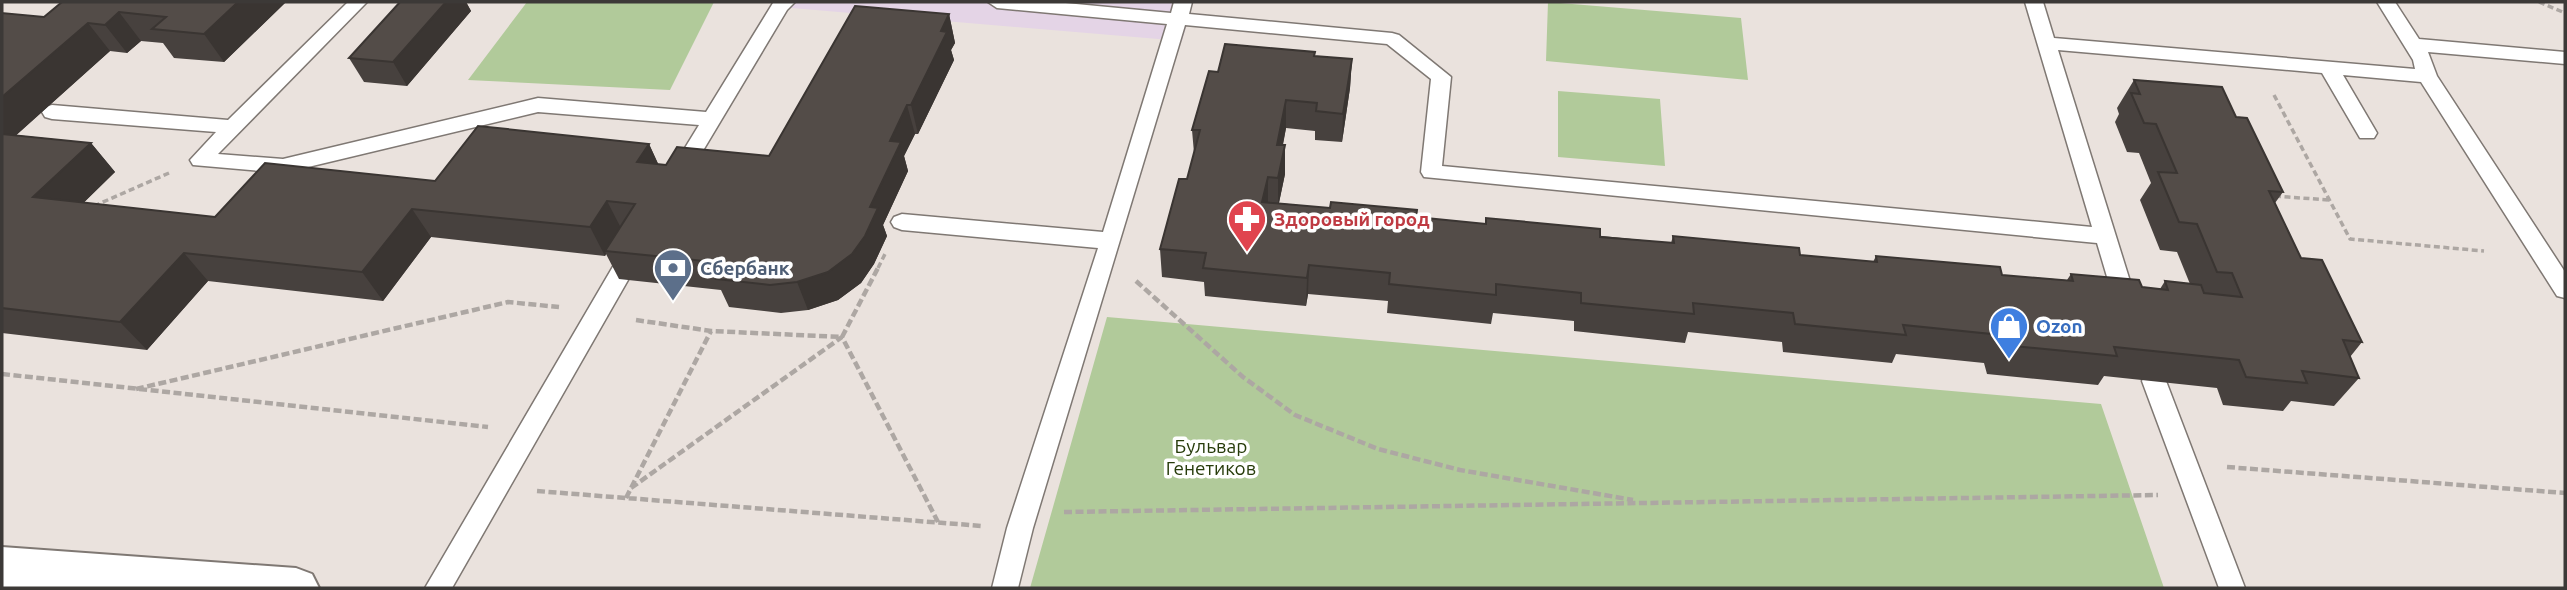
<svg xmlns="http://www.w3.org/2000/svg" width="2567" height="590" viewBox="0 0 2567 590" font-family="Ubuntu,sans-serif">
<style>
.commercial{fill:#e4d4e6}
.green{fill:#b1ca9a}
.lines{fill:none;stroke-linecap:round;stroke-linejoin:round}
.lane-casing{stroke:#7f7873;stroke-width:3}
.secondary-casing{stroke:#7f7873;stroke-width:4}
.path-far1{stroke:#ada7a3;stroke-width:3.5;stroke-dasharray:6 3.5;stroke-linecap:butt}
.path{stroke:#ada7a3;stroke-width:4.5;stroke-dasharray:8 3.5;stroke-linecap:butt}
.lane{fill:#fff;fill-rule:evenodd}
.secondary{fill:#fff;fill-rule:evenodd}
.wall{fill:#47413e}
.shaded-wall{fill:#3a3532}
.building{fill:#534c48;stroke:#3a3532;stroke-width:2}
.labels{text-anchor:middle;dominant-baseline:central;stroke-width:7;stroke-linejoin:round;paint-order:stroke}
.health-label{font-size:19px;font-weight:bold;fill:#be3a42;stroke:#fff;text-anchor:start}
.service-label{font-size:19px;font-weight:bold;fill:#4e5e75;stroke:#fff;text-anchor:start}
.shop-label{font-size:19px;font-weight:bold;fill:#366cbe;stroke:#fff;text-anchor:start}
.park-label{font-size:19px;fill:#273c0b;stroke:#fff}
</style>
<rect width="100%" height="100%" fill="#eae2dd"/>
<path class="commercial" d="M777,2h416l-11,39 -402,-34z"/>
<path class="green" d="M527,2h187l-44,88 -202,-10z
M1548,2l193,16 7,62 -202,-19z
M1558,91l102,8 5,67 -107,-9z
M1107,317l994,87 63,184h-1134z"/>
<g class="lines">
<g class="lane-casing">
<path id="lane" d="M348,2h19l-149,152 65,5 255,-61 168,14 67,-109 22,-1 -8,8 -101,169 -7,2 -7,-2 -3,-5 30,-49 -161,-13 -255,61 -90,-8 -3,-5 26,-28 -164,-13 -7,-2 -3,-5 3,-5 7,-2 176,15z
M988,2h67l116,11 3,-11h18l-3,12 203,19 7,2 52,42 -9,89 650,61 -67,-225h18l11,36 361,31 -2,-9 -36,-58h18l24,37 146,13v12l-137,-12 9,24 128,196v26l-8,-2 -136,-214 -78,-7 34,58 -3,5h-14l-38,-65 -264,-23 80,257 -3,6 -8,3 -8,-3 -3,-6 -19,-64 -673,-66 -3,-5 10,-93 -44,-35 -202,-19 -152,503 -15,60h-26l15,-60 91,-280 -196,-18 -8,-3 -3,-5 3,-5 8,-3 201,18 64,-208 -170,-16z
M633,244l8,2 3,6 -192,336h-27l200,-342z
M2154,372l8,2 4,7 79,207h-26l-77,-207 4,-7z"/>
</g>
<g class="secondary-casing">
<path id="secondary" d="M2,547l294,21 16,6 7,14 -317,-1z"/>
</g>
<path class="path-far1" d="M2539,2l26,11
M2274,95l76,144 134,12
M2275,196l53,4
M94,206l75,-33
M878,268l8,-16"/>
<path class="path" d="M1136,281l107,96 52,38 83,34 82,21 173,30
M636,320l75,11 131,6 37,-71
M2,374l486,53
M136,389l372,-87 51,5
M2227,467l338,26
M631,488l211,-151 96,185
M537,491l445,35
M626,498l85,-167
M1064,512l1094,-17"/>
<use href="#lane" class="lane"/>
<use href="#secondary" class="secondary"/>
</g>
<path class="wall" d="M62,2h224l-62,60 -50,-4 -11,-15 -22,-2 -14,12 -17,-2 -94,84 75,8 24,29 -32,31 132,14 220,-36 214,-37 9,20 8,1 103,-9 180,-142 6,29 -4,7 3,10 -36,74h-3l-11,22 4,15 -25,54 4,11 -13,28 -13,19 -23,17 -30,10 -27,3 -52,-6 -8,-17 -102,-11 -13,-25 -1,2 -174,-19 -48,64 -175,-20 -61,69 -145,-17v-320l42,4z
M400,2h66l5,9 -64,75 -43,-4 -15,-24z
M1315,52v4l37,3 -2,29 -8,54 -27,-2v-9l-29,-3 -3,17h2v29l-6,29 392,40 2,-7 127,19 73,7 3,-6 126,19 65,5 4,-6 71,13 18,2 5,-8 25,3 -13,-32 -17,-2 -20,-50 11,-17 -12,-30 -12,-1 -12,-30 4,-8 -2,-6 17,-28 102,37 47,75 -8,11 26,55 61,84 -12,15 9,21 -25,28 -43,-5 -8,10 -60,-6 -6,-17 -113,-12 -6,9 -111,-11 -3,-11 -88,-9 -4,9 -109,-11 -1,-10 -94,-10 -3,11 -111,-12v-10l-81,-8 -2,11 -104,-11 1,-12 -80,-7 -2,12 -101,-10 -1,-14 -42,-5 -2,-28 27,-70 7,-26 -2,-23 26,-58z"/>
<path class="shaded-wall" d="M238,2h48l-62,60 -20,-28z
M446,2h20l5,9 -64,75 -14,-24z
M119,12l22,29 -14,12 -22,-28z
M949,14l6,29 -4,7 3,10 -36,74 -7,-29 30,-74z
M88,23l22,28 -108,97v-51z
M1352,59l-2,29 -8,54 1,-28z
M1286,100v28l-9,45v-28z
M907,105l8,29 -11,22 4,15 -25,54 4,11 -13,28 -13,19 -23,17 -30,10 -11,-28 73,-75 20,-66z
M91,143l24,29 -55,54 -27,-29z
M649,144l13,28 -25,-10z
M1285,145v29l-7,33v-29z
M1268,177v29l-6,-4z
M607,201l15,29 -17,21 1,3 -1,2 -15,-29z
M412,209l19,28 -48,64 -21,-29z
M184,253l24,28 -61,69 -27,-28z
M1309,265l-1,29 -2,12 1,-28z"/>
<path class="building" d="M62,2h176l-34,32 -52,-5 14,-12 -47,-5 -14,13 -17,-2 -86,74v-84l42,4z
M400,2h46l-53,60 -44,-4z
M855,6l94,8 -8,17 6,1 -36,73h-4l-17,36 11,1 -31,65 8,1 -13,28 -13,18 -24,18 -31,10 -27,3 -54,-6 9,-16 -120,-12 30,-47 -28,-3 -17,26 -178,-18 -50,63 -178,-19 -64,69 -118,-14v-174l89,9 -58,54 182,20 50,-54 170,18 43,-55 171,18 -12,18 29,3 11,-18 92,9z
M1225,44l90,8 -1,4 38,3 -9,55 -27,-3 1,-8 -31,-3 -9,45h8l-7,33 -10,-1 -6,25 68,6 1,-6 86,8 -1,7 70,7v-6l114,11v8l74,6 -1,-7 126,12 1,7 77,7 -1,-6 124,11 2,8 71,6 -2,-7 68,6 3,7 26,3 -3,-9 36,4 3,8 38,4 -10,-24 -15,-1 -20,-48 -18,-2 -21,-50 19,1 -21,-49 -12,-1 -13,-30 9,1 -6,-14 88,7 14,30 11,1 36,74 -14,-1 32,67 21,2 40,82 -19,-2 16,38 -57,-7 5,12 -61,-6 -7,-17 -125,-13 3,9 -114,-11 -2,-10 -98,-10 3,10 -111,-11 -2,-11 -100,-10 1,11 -113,-11v-10l-85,-9v11l-107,-11 1,-11 -81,-8 -2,13 -104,-10 3,-15 -46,-4 19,-70h8l13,-49h-8l17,-59 9,1z"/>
<defs>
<g id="pharmacy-pin" transform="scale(2.0125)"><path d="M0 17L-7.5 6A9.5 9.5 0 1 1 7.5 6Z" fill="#e0444e" stroke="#fff"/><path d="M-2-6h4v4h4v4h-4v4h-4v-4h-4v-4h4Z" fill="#fff"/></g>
<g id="bank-pin" transform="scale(2.0125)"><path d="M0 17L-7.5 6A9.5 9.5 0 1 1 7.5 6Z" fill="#5c6f8a" stroke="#fff"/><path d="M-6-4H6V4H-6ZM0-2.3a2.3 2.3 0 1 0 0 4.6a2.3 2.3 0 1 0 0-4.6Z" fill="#fff"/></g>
<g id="shop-pin" transform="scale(2.0125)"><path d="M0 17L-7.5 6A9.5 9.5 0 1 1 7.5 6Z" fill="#3f7fe0" stroke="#fff"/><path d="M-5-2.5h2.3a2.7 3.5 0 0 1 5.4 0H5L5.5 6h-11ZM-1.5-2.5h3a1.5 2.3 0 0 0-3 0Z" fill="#fff"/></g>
</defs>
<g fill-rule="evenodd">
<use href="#pharmacy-pin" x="1247" y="219"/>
<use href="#bank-pin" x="673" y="268"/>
<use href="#shop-pin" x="2009" y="326"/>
</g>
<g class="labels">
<g class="health-label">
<text x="1274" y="219">Здоровый город</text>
</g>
<g class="service-label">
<text x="700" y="268">Сбербанк</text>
</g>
<g class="shop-label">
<text x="2036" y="326">Ozon</text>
</g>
<g class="park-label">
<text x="1211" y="446">Бульвар<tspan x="1211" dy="22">Генетиков</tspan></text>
</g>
</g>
<rect width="2567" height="590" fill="none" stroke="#3c3937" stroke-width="7"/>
</svg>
